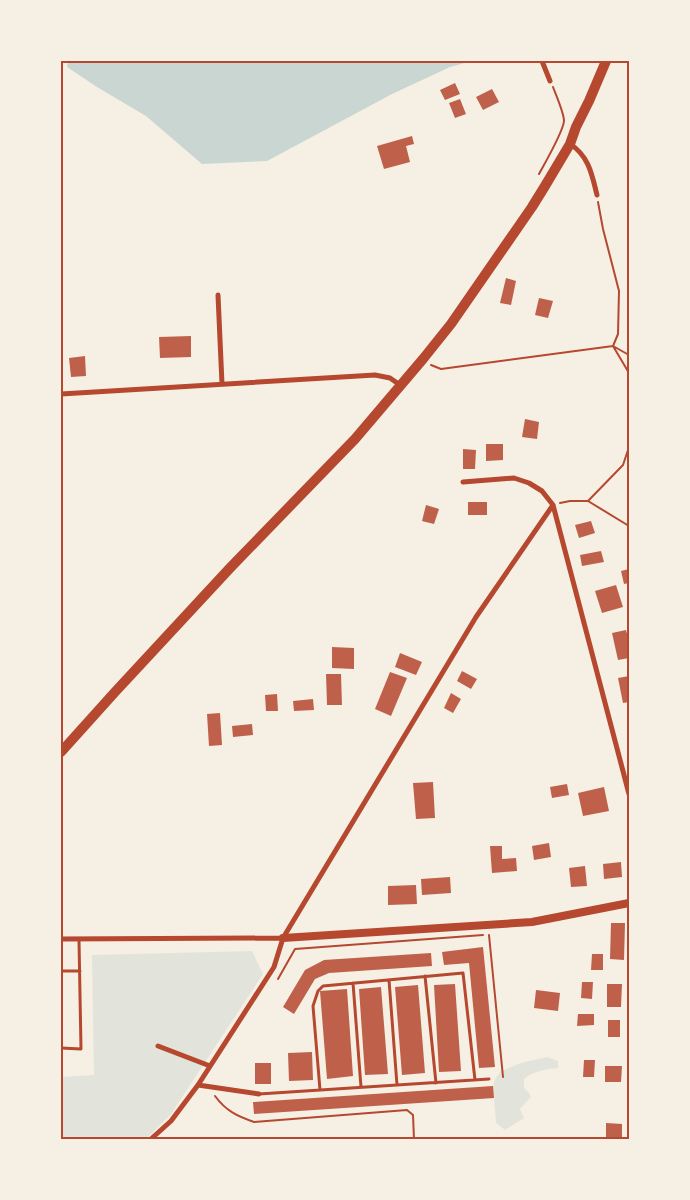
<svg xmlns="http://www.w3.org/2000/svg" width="690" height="1200" viewBox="0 0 690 1200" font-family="'Source Sans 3',sans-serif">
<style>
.green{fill:#e2e4dc}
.water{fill:#c9d6d2}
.building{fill:#bf614a}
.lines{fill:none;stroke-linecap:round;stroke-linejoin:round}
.path{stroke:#b5482f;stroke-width:2}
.service{stroke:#b5482f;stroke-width:3}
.minor{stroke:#b5482f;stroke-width:5}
.tertiary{stroke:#b5482f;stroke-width:8}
.trunk{stroke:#b5482f;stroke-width:10}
.neatline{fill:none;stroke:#b5482f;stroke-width:2}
</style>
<rect width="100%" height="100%" fill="#f6efe4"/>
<path class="green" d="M252,951l11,23 -92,140 -25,25h-85v-62l33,-2 -2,-120z
M547,1057l11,4v7c-12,1 -24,3 -34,11v9l5,5 2,4 -11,12 4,9 -19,12 -9,-7 -3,-37 2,-7 6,-8 20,-8z"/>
<path class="water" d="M68,61h404l-22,6 -58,27 -125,67 -65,3 -56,-48 -49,-29 -30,-20z"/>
<path class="building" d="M455,83l5,11 -15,6 -5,-10z
M492,89l7,13 -16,8 -7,-13z
M460,99l6,15 -11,4 -6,-15z
M412,136l2,8 -8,2 4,16 -26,7 -7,-23z
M506,278l10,3 -5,24 -11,-2z
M539,298l14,3 -5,17 -13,-3z
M191,336v21l-31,1 -1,-21z
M85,356l1,20 -15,1 -2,-19z
M525,419l14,3 -2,17 -15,-2z
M486,444h17v16l-17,1z
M463,449l13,1 -1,19h-12z
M468,502h19v13h-19z
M426,505l13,4 -5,15 -12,-3z
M591,521l4,12 -16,5 -4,-13z
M601,551l3,11 -22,4 -2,-11z
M629,569v14l-5,1 -3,-13z
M616,585l7,22 -21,6 -7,-22z
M626,630l3,11v17l-11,2 -6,-27z
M332,647l22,1v21l-22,-1z
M400,653l22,9 -6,13 -21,-8z
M462,671l15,8 -6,10 -14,-8z
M390,672l17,6 -16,38 -16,-7z
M326,674h15l1,31h-15z
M629,676v26l-6,1 -5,-25z
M451,693l10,6 -8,14 -9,-5z
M277,694l1,17h-12l-1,-16z
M313,699l1,11 -20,1 -1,-10z
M220,713l2,32 -13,1 -2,-32z
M252,724l1,11 -20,2 -1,-11z
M433,782l2,36 -19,1 -3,-36z
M567,784l2,11 -17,3 -2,-11z
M604,787l5,24 -26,5 -5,-23z
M549,843l2,14 -17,3 -2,-14z
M490,846h12v13l14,-1 1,13 -25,2z
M621,862l1,15 -18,2 -1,-15z
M585,866l2,20 -16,1 -2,-19z
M450,877l1,16 -29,2 -1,-16z
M416,885l1,19 -29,1v-19z
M611,923h14l-1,37 -14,-1z
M483,947l12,120 -16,1 -10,-105 -25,2 -2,-13z
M431,953l1,13 -103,7 -14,6 -21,35 -11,-7 22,-37 19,-10z
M592,954h11v16h-12z
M582,982h11l-1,17 -11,-1z
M455,984l6,87 -22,1 -5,-87z
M607,984h15l-1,23h-14z
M418,985l7,88 -23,2 -7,-88z
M381,987l7,87 -23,1 -6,-86z
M347,989l6,87 -26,3 -7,-88z
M536,990l24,3 -2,18 -24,-3z
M578,1014h16v11l-17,1z
M608,1020h12v17h-12z
M312,1052l1,28 -24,1 -1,-28z
M584,1060h11l-1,17h-11z
M255,1063h16v21h-16z
M605,1066h17l-1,16h-16z
M493,1086l1,12 -240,16 -1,-12z
M606,1123l16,1v15h-16z"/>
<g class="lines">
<path class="path" d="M539,174c6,-11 24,-42 25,-53 0,-8 -8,-26 -11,-34
M598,202l5,27 16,62 -1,43 -5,12 16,27
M431,365l10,4 172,-23 16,9
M588,501l41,25
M560,503l10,-2h18l35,-36 6,-18
M489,935l14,142
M278,979l17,-30 188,-14
M215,1096c11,15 22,20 39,26l153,-12 6,5 1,24"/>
<path class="service" d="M61,971h19
M425,976l11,107
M389,980l8,105
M353,983l8,104
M61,1048l20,1 -2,-109
M320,1090l-7,-84 5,-15 5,-5 140,-13 12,107
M259,1094l230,-15"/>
<path class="minor" d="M542,61l8,20
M570,144c19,12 22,31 27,51
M218,295l4,89
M61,394l314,-19 15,3 10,7
M463,482l51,-4 15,5 13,8 11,14 76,289
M61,939l222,-1
M158,1046l52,20
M198,1085l61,9
M151,1139l20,-18 27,-36 76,-118 9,-29 193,-321 77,-112"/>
<path class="tertiary" d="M283,938l249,-16 97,-19"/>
<path class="trunk" d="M61,752l54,-60 115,-124 125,-129 68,-80 28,-35 81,-117 13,-21 25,-42 6,-17 13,-26 17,-40"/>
</g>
<rect width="690" height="1200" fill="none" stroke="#f6efe4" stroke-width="125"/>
<rect x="62" y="62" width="566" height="1076" class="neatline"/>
</svg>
